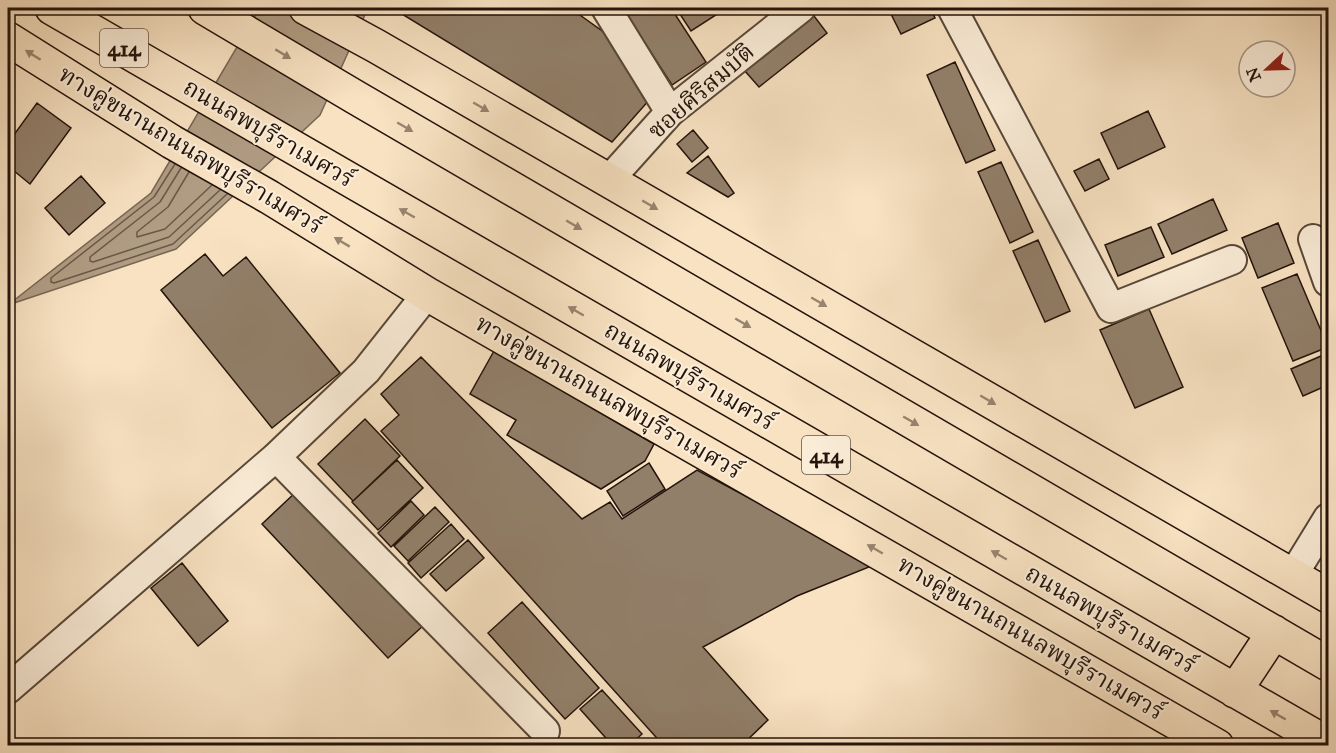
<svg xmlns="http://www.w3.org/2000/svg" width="1336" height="753" viewBox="0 0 1336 753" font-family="'IM FELL Great Primer','Noto Serif Thai',serif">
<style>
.water{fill:#b09c83;stroke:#786553;stroke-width:1.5}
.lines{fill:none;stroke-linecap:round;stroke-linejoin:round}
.shore{stroke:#6a5846;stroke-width:1.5}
.building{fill:#927f6a;stroke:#23130a;stroke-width:1.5}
.minor-casing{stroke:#584738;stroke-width:32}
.major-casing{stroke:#23130a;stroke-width:36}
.minor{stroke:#faecd7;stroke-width:28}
.major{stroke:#f8e2c2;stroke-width:33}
.oneway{fill:#98856f}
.labels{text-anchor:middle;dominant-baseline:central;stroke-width:4.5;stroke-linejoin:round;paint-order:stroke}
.shield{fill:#faecd7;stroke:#645448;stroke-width:1.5}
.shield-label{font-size:22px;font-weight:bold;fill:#23130a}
.street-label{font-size:24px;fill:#23130a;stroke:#faecd7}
</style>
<rect width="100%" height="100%" fill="#f8e2c2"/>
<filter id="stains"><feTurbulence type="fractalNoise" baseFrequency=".00333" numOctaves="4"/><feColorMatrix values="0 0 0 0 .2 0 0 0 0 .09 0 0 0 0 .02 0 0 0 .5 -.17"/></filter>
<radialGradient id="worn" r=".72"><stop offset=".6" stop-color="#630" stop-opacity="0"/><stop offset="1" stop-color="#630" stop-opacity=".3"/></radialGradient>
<path class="water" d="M260,8h108l-48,107 -144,134 -168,56 143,-112z"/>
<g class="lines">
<path class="shore" d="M175,164l-21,33 -103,81v4l3,1 119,-39 54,-50
M181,168l-21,34 -70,55v4l3,1 76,-25 51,-47
M189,172l-21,35 -31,25v5l28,-8 47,-44"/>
</g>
<path class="building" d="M392,8h178l42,30 39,60 -39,44z
M622,8h49l35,54 -34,23z
M676,8h40l3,5 -28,18z
M888,8h42l5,10 -34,16z
M814,16l13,17 -68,54 -14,-16z
M955,62l40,88 -29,13 -39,-88z
M37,103l34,25 -41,56 -22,-18v-23z
M1148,111l17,36 -47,22 -17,-36z
M693,130l15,18 -16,14 -15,-18z
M708,156l26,37 -6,4 -41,-24z
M1099,159l10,20 -24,12 -11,-20z
M1001,162l32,70 -23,11 -32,-71z
M81,176l24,27 -36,32 -24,-27z
M1213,199l14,31 -55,24 -14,-30z
M1278,223l16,40 -36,15 -16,-40z
M1151,227l13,30 -46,19 -13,-31z
M1038,240l32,71 -25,11 -32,-71z
M205,254l18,22 23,-19 94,116 -68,55 -111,-138z
M1297,274l31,73 -35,14 -31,-73z
M1149,309l34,78 -48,21 -35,-78z
M494,351l160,93 -9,17 -44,28 -94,-54 9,-15 -46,-26z
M1328,353v32l-25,11 -12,-27z
M421,357l161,162 28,-17 12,17 75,-49 177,95 -77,31 -94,51 65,73 -27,26h-77l-283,-315 18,-16 -18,-21z
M365,419l35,37 -47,45 -35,-37z
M397,460l26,28 -45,42 -26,-28z
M649,463l16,26 -42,27 -16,-25z
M298,490l127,134 -37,34 -126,-134z
M411,501l13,14 -33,32 -13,-14z
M435,507l14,15 -41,39 -14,-15z
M451,524l13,15 -43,39 -13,-15z
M468,540l16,18 -38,33 -16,-17z
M182,563l46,58 -30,25 -47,-58z
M522,602l77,86 -34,31 -77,-86z
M602,690l40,44 -13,12h-16l-33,-37z"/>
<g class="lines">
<g class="minor-casing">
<path id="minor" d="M606,8l64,104
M952,8l159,300 121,-48
M608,181l62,-69 131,-104
M1313,239l15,43
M276,457l269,274
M1293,575l35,-57
M8,689l268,-232 90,-86 61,-77"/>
</g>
<g class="major-casing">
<path id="major" d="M52,8l1276,736
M205,8l150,89 973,567
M306,8l70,38 952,550
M8,39l164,103 97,55 158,97 790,452
M1235,691l39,-59"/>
</g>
<use href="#minor" class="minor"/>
<use href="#major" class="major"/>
</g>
<defs><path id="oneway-solid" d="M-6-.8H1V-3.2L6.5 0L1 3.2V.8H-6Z" transform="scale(1.5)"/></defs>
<g class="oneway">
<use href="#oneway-solid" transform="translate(283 54) rotate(31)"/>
<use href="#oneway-solid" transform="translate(33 55) rotate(-148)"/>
<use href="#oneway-solid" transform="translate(481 107) rotate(30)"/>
<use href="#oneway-solid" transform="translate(405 127) rotate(30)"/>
<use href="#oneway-solid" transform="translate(650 205) rotate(30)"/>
<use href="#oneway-solid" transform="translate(407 213) rotate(-150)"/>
<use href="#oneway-solid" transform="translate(574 225) rotate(30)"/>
<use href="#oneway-solid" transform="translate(342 242) rotate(-149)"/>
<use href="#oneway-solid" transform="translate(819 302) rotate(30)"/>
<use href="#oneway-solid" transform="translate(576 311) rotate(-150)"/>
<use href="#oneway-solid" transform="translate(743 323) rotate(30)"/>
<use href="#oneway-solid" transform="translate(988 400) rotate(30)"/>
<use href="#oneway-solid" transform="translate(911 421) rotate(30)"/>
<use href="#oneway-solid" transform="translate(875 549) rotate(-150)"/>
<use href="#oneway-solid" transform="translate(999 555) rotate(-150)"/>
<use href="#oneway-solid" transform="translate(1278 715) rotate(-150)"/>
</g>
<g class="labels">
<g class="shield">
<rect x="100" y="29" width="48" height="38" rx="4.5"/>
<rect x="802" y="436" width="48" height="38" rx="4.5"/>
</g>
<g class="shield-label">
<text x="124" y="48">414</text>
<text x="826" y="455">414</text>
</g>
<g class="street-label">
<text transform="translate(701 91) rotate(-41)">ซอยศิริสมบัติ</text>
<text transform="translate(269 133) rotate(30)">ถนนลพบุรีราเมศวร์</text>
<text transform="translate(191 150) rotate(31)">ทางคู่ขนานถนนลพบุรีราเมศวร์</text>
<text transform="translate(690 376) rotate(30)">ถนนลพบุรีราเมศวร์</text>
<text transform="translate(609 397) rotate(30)">ทางคู่ขนานถนนลพบุรีราเมศวร์</text>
<text transform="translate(1111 619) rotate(30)">ถนนลพบุรีราเมศวร์</text>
<text transform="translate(1031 638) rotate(30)">ทางคู่ขนานถนนลพบุรีราเมศวร์</text>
</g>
</g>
<rect width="1336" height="753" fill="none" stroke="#f8e2c2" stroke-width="30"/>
<rect x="9" y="9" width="1318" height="735" fill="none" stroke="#23130a" stroke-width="3"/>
<rect x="15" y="15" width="1306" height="723" fill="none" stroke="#23130a" stroke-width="1.5"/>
<g transform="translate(1267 69) rotate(248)"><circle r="28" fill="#faecd7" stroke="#a49585" stroke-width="1.5"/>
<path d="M0-4.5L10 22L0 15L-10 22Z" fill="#8f2418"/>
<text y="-9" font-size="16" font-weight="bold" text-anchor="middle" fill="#23130a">N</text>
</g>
<rect width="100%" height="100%" filter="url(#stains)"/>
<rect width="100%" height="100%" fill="url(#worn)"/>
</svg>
